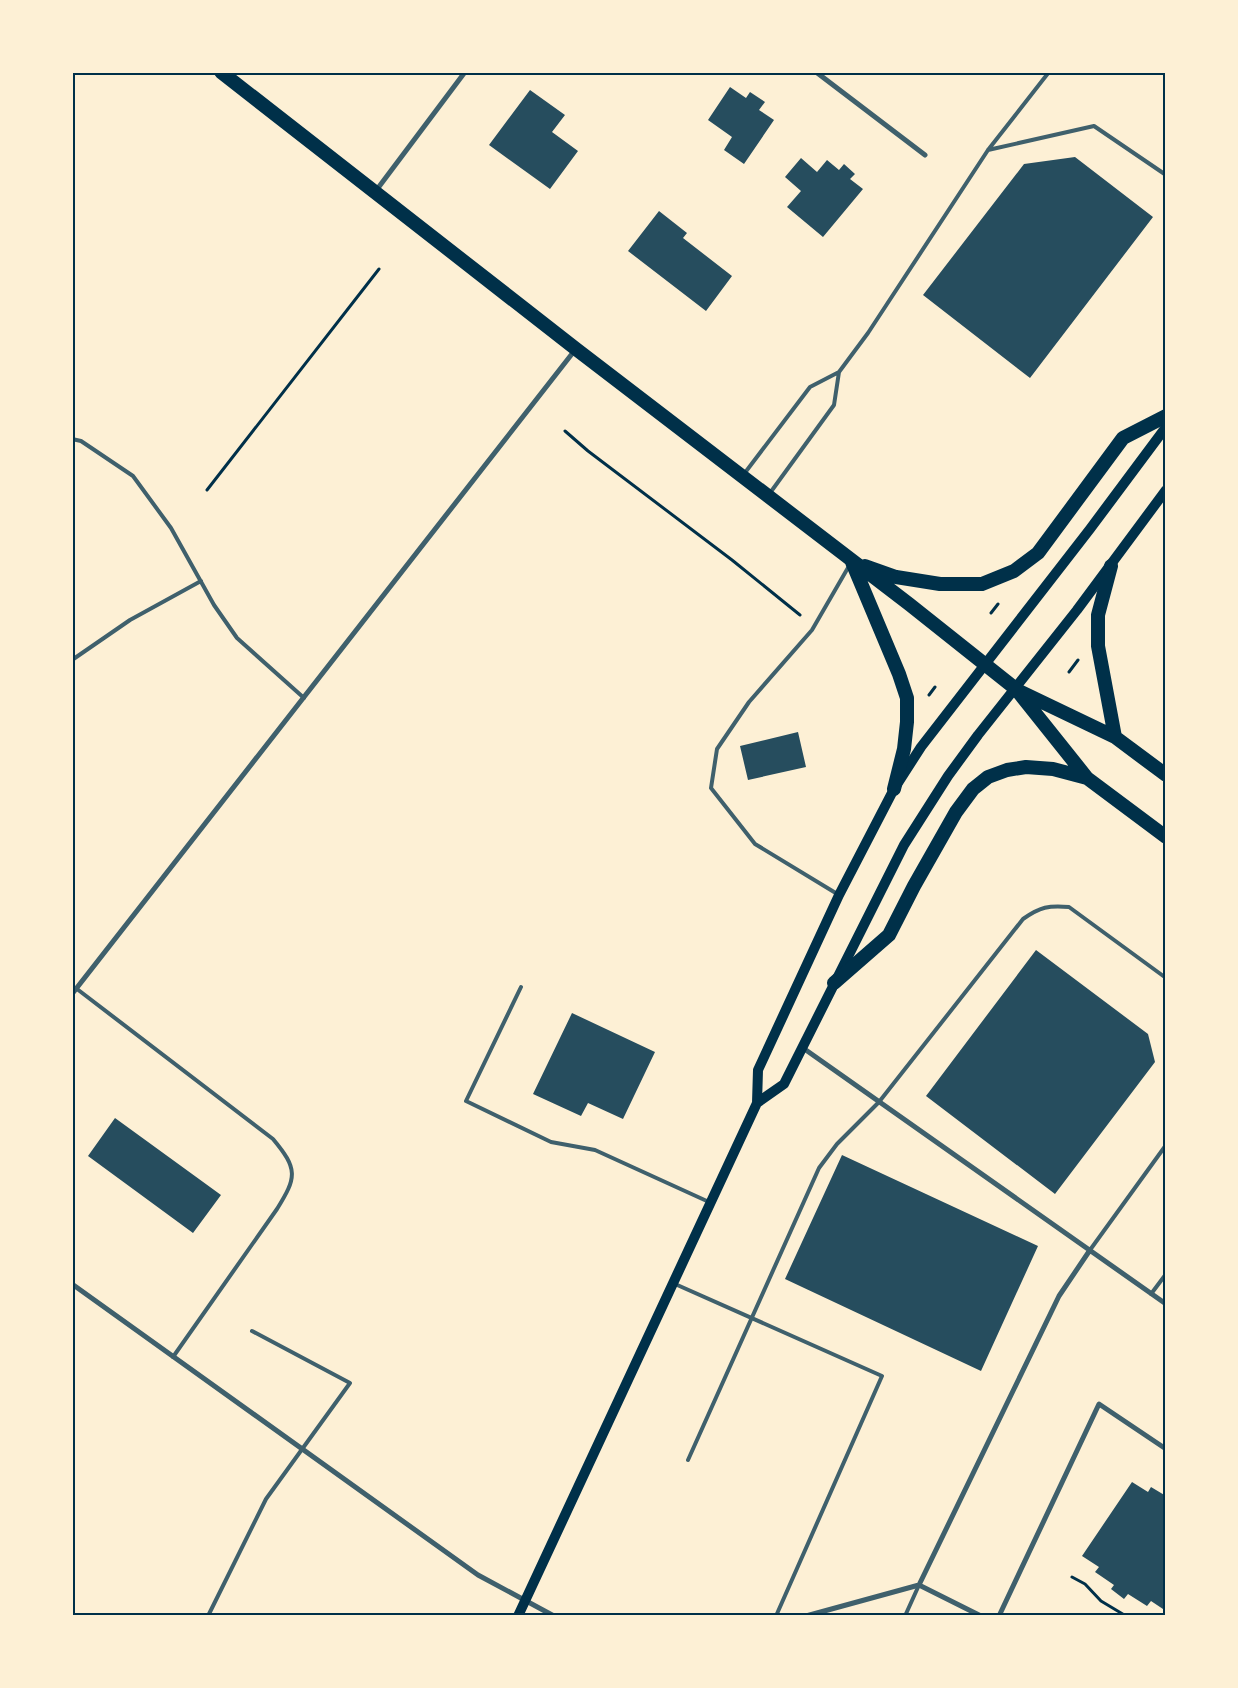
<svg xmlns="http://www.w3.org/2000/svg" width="1238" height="1688" viewBox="0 0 1238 1688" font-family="Karla,sans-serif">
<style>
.building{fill:#264d5e}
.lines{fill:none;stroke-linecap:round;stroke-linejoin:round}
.path{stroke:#003049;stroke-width:3}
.service{stroke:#3f606c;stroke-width:4}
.minor{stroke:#3f606c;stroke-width:5}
.secondary{stroke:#003049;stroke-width:10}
.trunk{stroke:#003049;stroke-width:14}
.neatline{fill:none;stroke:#003049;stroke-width:2}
</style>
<rect width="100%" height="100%" fill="#fdf0d5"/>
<path class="building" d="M730,87l16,11 4,-6 15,10 -6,8 15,10 -30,44 -20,-14 8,-13 -24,-17z
M530,90l35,25 -13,17 26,19 -28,38 -61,-44z
M1075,157l78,60 -123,161 -107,-83 101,-131z
M801,158l16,14 10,-12 12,10 5,-6 11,10 -5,5 13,10 -40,48 -36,-30 14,-16 -16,-14z
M659,211l28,22 -4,5 49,38 -26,35 -78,-60z
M798,732l8,35 -58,13 -8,-34z
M1036,950l112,84 7,28 -100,132 -129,-98z
M572,1013l83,39 -32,67 -35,-16 -7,13 -48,-22z
M115,1118l106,77 -28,38 -105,-77z
M842,1155l196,91 -57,125 -196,-92z
M1132,1482l16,10 3,-5 15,9v115l-15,-10 -4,5 -19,-12 -4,5 -13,-10 3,-4 -19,-13 4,-5 -17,-11z"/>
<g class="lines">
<path class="path" d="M565,431l23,20 144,109 68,55
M207,490l172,-221
M991,613l7,-9
M1069,672l9,-12
M929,695l6,-8
M1072,1577l13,7 16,17 25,15"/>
<path class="service" d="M988,150l106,-24 72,49
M839,372l29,-39 120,-183 61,-78
M72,439l9,2 52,35 38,52 43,77 23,33 67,60
M744,474l66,-87 29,-15 -5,33 -64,88
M72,660l58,-40 71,-39
M839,895l-84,-51 -44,-56 6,-39 32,-47 63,-72 37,-64
M521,987l-55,114 85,41 44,8 114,52
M77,989l196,150c25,30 24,38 4,70l-104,148
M1090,1250l76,-105
M675,1284l207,92 -106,240
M1151,1294l15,-20
M688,1460l131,-292 18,-24 42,-42 144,-183c17,-12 26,-14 46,-12l97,71
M208,1616l58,-117 84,-116 -98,-52
M905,1616l14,-31"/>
<path class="minor" d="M816,72l109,83
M375,192l90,-120
M72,994l503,-644
M803,1048l363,256
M72,1284l406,291 76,41
M919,1585l62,31
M806,1616l113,-31 140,-289 31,-46
M999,1616l100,-212 67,45"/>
<path class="secondary" d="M757,1103l27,-19 120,-239 44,-69 30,-41 99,-125 89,-120
M518,1616l239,-513 1,-33 81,-175 55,-106 27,-42 169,-218 76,-102"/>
<path class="trunk" d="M221,72l355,277 333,255 107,85 71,89 79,59
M852,562l47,112 8,24v24l-3,27 -10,40
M865,566l31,11 44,7h42l32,-13 24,-18 85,-115 43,-22
M1111,566l-13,49v31l17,91
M1019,691l96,46 51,38
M834,983l55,-48 25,-49 42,-74 17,-23 15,-12 19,-7 19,-3 27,2 34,9"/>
</g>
<rect width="1238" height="1688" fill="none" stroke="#fdf0d5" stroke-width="148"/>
<rect x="74" y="74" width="1090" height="1540" class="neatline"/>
</svg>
